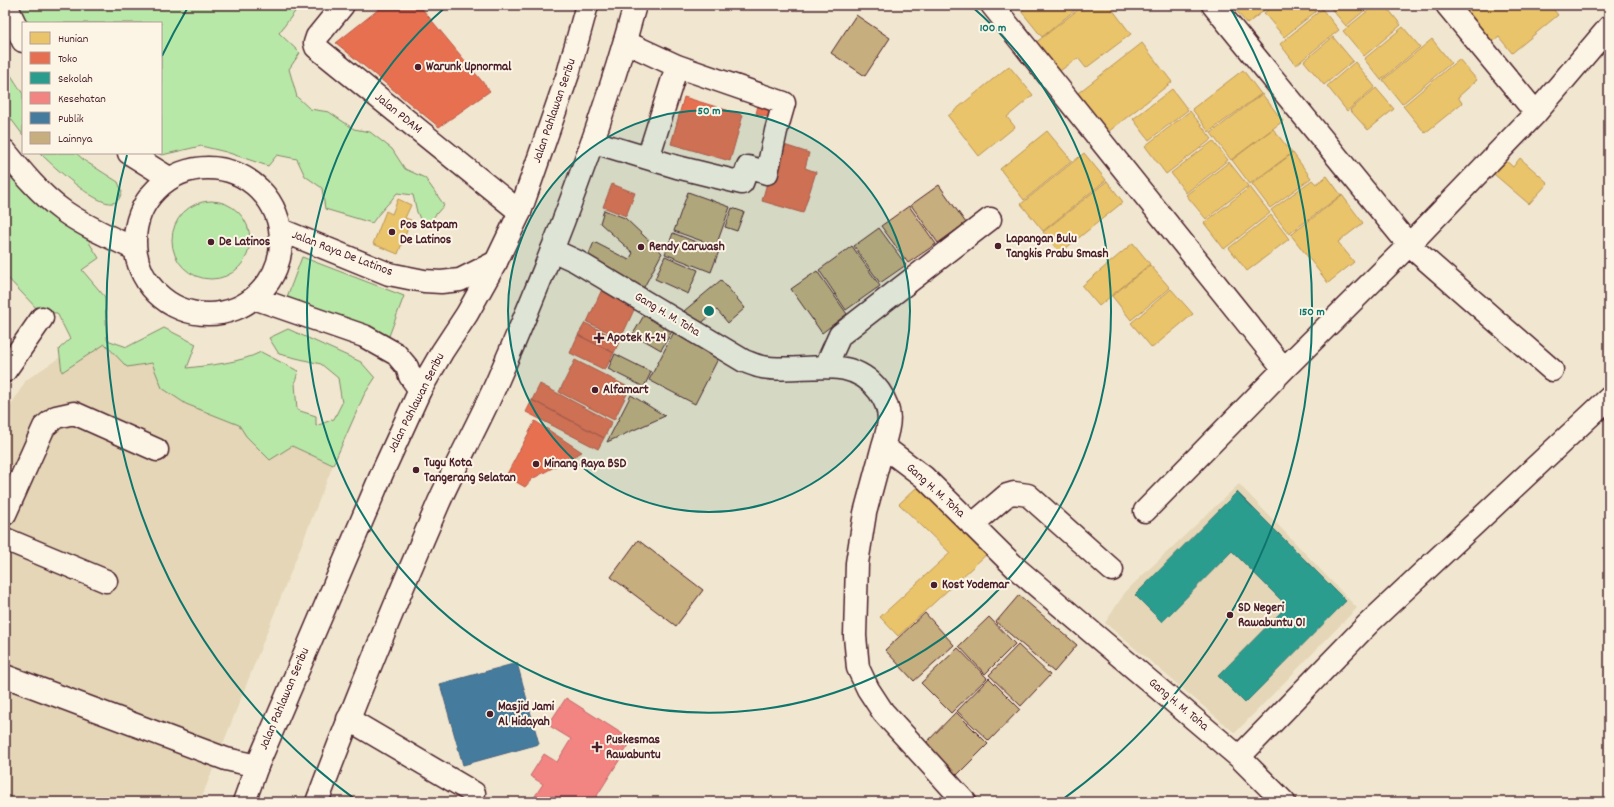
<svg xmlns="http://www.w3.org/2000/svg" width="1614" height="807" viewBox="0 0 1614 807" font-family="Dekko,sans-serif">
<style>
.built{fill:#e4d6b7}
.green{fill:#b8e8a7;stroke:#818469}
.homes{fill:#e9c46a;stroke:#b99257}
.shops{fill:#e76f51;stroke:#b85746}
.schools{fill:#2a9d8f;stroke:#347771}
.health{fill:#f28482;stroke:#c06668}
.public{fill:#457b9d;stroke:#465f7b}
.building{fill:#c7ae7e;stroke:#4a1f2b}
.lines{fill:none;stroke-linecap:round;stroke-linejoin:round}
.minor-casing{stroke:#4a1f2b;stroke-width:25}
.major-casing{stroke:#4a1f2b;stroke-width:25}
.minor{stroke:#fcf5e5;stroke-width:22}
.major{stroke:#fcf5e5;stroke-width:22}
.ring{fill:none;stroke:#0f766e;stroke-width:2}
.poi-dot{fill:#4a1f2b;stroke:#fcf5e5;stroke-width:1.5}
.labels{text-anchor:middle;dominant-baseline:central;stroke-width:4;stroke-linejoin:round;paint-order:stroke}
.poi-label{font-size:13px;font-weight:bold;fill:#4a1f2b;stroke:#fcf5e5;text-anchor:start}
.street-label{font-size:13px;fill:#4a1f2b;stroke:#fcf5e5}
.centre{fill:#0f766e;stroke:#fcf5e5;stroke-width:2}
.ring-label{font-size:12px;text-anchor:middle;font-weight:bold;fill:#0f766e;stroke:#fcf5e5;stroke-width:4;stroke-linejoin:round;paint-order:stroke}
</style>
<rect width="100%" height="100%" fill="#f1e7d0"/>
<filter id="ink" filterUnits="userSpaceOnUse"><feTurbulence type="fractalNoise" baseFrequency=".025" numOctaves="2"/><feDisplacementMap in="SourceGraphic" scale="8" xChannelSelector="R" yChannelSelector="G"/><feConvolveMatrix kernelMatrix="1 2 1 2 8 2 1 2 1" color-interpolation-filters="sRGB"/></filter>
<g filter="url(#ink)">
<path class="built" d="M107,340l79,28 -12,23 159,74 -133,337h-195v-387l21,-35 45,-30z
M1239,484l118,124 -122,125 -130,-110 21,-32z"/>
<path class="green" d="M17,5h283l-21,28 21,20 -11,16 8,28 13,12 19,3 25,17 16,3 22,17 13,20 20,9 19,27 -20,23 -7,-16 -4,-17 -16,-2c-8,11 -18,19 -25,30l-47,-14 -3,-21 -17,-12 -8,-17 -20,-4 -9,11 -42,-14 -25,-6 -39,9 -5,-2h4v-130h-134z
M5,66l18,28v41l-18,-24z
M40,153h36l9,8 33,21 4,10c-2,4 -3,10 -9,11 -17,3 -61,-38 -73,-50z
M5,158l82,73 3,13 9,14 -17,12 23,27 2,43 20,7 37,-19 32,16 -9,24c24,-3 52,-5 74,-16l37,19 -3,12 2,27 19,6v10l18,-7 8,-16 -4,-25 -17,-14 -42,-10 -10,-16 19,-9 73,33 14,16 -11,17 -31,70 -41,-19 -22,14 -24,-24 -7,-11 -53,-21 -24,-16 -10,-25 -25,4 -22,-23 -43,28 -3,-23 11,-10 -13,-26 -17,-1 -35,-37z
M172 240a39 39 0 1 1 78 0a39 39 0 1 1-78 0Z
M302,257l102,39 -15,40 -102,-39z"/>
<path class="homes" d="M1029,5h52l-39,32 -21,-26z
M1084,5h25l22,29 -45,34 -8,-10 -21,15 -23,-29z
M1232,5h39l-24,19z
M1274,5h44l2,3 -36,29 -20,-24z
M1328,5h43l-25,21z
M1375,5h10l16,20 -37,31 -21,-25z
M1474,5h76l8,10 -46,38 -13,-16 -11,9 -26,-32z
M1322,9l17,21 -43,35 -16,-21z
M1403,27l17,20 -39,33 -17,-21z
M1333,37l20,24 -29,24 -20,-24z
M1432,39l19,24 -49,41 -19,-24z
M1142,43l30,39 -64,50 -30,-39z
M1459,59l18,21 -19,17 4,6 -37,30 -22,-27z
M1355,62l20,25 -28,24 -20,-25z
M1009,66l24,29 -26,22 8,10 -36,29 -31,-40z
M1243,70l18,24 -52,38 -17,-23z
M1376,88l18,21 -26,21 -18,-20z
M1172,89l16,21 -39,30 -16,-21z
M1262,94l21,27 -52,39 -20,-27z
M1190,111l22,28 -46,35 -21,-28z
M1273,129l19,24 -42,31 -18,-24z
M1047,131l25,30 -48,39 -24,-31z
M1213,141l15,19 -42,33 -15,-20z
M1084,153l22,27 -63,51 -22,-27z
M1293,153l18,25 -41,30 -18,-24z
M1500,155l13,12 7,-9 28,25 -19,21 -41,-35z
M1229,162l19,24 -42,33 -20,-24z
M1327,176l14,19 -52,39 -18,-24 41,-30 4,4z
M1107,181l16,21 -63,51 -17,-21z
M1250,187l20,26 -46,36 -20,-26z
M1342,195l21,28 -25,19 16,20 -26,21 -37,-48z
M398,199l13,6 -6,13 6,2 -13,34 -25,-10 13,-33 6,3z
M1271,215l18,24 -42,32 -18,-23z
M1133,243l17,21 -51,42 -17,-20z
M1150,265l20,23 -39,32 -19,-24z
M1171,289l22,25 -41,34 -21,-25z
M917,487l71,66 -90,83 -18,-19 70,-64 -51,-49z"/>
<path class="shops" d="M384,5h35l71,86 -51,36 -103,-84z
M684,97l59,18 -13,46 -59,-17z
M759,101l19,5 -4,13 -18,-5z
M778,143l31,10 -4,15 11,4 -13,41 -41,-12z
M612,184l23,9 -9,23 -23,-9z
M604,285l34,16 -17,37 -34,-16z
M585,323l35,17 -6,13 -36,-18z
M578,335l36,18 -9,17 -35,-17z
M575,360l55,28 -16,32 -55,-28z
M540,384l72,38 -8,16 -72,-38z
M532,400l72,38 -6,11 -72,-37z
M535,421l47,31 -50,27 -7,8 -19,-11z"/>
<path class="schools" d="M1237,492l109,109 -101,102 -27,-27 69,-70 -55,-55 -70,71 -27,-27z"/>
<path class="health" d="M566,698l66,42 -39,62h-62l12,-18 -13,-8 14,-22 13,8 14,-23 -23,-14z"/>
<path class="public" d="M517,663l22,81 -76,21 -23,-81z"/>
<path class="building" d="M856,15l34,23 -25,38 -34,-23z
M939,185l27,38 -28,20 -27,-38z
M688,192l42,15 -14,39 -42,-15z
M909,206l27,38 -28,19 -27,-37z
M732,208l12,4 -7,19 -12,-4z
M604,210l21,8 37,35 -20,38 -56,-30 8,-19 35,18 4,-7 -33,-30z
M879,228l27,37 -26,18 -26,-37z
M673,233l46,18 -8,21 -46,-18z
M852,246l28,40 -34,24 -27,-40z
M665,256l33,14 -10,24 -33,-15z
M817,271l30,43 -25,19 -31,-44z
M721,280l24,28 -17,15 -11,-13 -19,16 -14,-15z
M646,312l28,16 -13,22 -28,-16z
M674,332l45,25 -24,47 -46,-24z
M615,354l36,18 -7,15 -36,-18z
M631,395l34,21 -58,26z
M638,540l65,50 -27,36 -65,-49z
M1019,595l58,50 -23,27 -58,-50z
M925,613l29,32 -40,36 -29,-31z
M989,617l26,27 -30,30 -26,-28z
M1018,645l32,30 -29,31 -32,-31z
M958,648l29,30 -36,35 -30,-30z
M989,678l31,31 -31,32 -32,-30z
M956,712l32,32 -31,31 -32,-31z"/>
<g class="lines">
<g class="minor-casing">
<path id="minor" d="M6,5l17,36
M343,5l-26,32 -2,6 1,4 204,165
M992,5l292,364
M1213,5l196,240 143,125
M1447,5l89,108
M594,142l83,25 65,16 6,-16 19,6 9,-42 8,-28 -107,-37 -52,-24
M5,151c17,21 35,43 57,59 22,16 48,27 73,39
M129,153l40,25
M648,158l29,-92
M135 241a73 73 0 1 1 146 0a73 73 0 1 1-146 0Z
M281,230l108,44 35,7 17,1 19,-2 36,-18
M552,250l24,11 168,100c6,2 12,5 18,6 40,8 87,-16 117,24 14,20 11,34 4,55l41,31 93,92 222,188 45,45
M254,298l110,38 32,18 11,13 3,9 10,14
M826,366l14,-31 150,-116
M5,371l37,-53
M883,446l-18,67 -8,50 -2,73 3,32 10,21 15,23 82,90
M1145,511l139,-142 125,-124 127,-132 73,-86
M5,514l39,-87 12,-10 18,-4 83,37
M972,525l35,-30 7,-2 14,2 84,75
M5,539l101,42
M5,676l221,83 31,7
M348,719l126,74
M1239,757l129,-133 241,-226"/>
</g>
<g class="major-casing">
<path id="major" d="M244,802l13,-36 126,-295 37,-81 22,-38 25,-38 29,-52 24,-50 48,-138 19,-69
M317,802c38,-101 79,-201 122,-300 18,-40 40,-79 58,-120 54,-123 103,-248 138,-377"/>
</g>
<use href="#minor" class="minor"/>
<use href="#major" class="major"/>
</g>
</g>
<circle cx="709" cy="311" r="201" fill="#0f766e" fill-opacity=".12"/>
<g class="ring">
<circle cx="709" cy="311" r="201"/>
<path d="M970 5A402 402 0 1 1 448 5"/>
<path d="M359 802A603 603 0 0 1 127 155M162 56A603 603 0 0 1 187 9M1231 9A603 603 0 0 1 1059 802"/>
</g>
<g class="poi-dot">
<circle cx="418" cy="67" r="4"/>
<circle cx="392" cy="232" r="4"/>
<circle cx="211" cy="242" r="4"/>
<circle cx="998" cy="246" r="4"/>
<circle cx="641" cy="247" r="4"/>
<path d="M597 332h4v4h4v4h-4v4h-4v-4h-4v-4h4z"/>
<circle cx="595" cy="390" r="4"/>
<circle cx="536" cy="464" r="4"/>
<circle cx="416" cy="470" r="4"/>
<circle cx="934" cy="585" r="4"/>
<circle cx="1230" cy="615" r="4"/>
<circle cx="490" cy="714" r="4"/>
<path d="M595 741h4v4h4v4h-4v4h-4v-4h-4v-4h4z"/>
</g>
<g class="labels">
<g class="poi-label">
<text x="426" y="67">Warunk Upnormal</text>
<text x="400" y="225">Pos Satpam<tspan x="400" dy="15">De Latinos</tspan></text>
<text x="1006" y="239">Lapangan Bulu<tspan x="1006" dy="15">Tangkis Prabu Smash</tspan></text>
<text x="219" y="242">De Latinos</text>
<text x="649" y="247">Rendy Carwash</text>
<text x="607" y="338">Apotek K-24</text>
<text x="603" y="390">Alfamart</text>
<text x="424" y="463">Tugu Kota<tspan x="424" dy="15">Tangerang Selatan</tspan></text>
<text x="544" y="464">Minang Raya BSD</text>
<text x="942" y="585">Kost Yodemar</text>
<text x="1238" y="608">SD Negeri<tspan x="1238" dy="15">Rawabuntu 01</tspan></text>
<text x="498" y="707">Masjid Jami<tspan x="498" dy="15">Al Hidayah</tspan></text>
<text x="606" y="740">Puskesmas<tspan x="606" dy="15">Rawabuntu</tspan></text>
</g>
<g class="street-label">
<text transform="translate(555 111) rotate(-71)">Jalan Pahlawan Seribu</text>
<text transform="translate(398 114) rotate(39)">Jalan PDAM</text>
<text transform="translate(342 254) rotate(21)">Jalan Raya De Latinos</text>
<text transform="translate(667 315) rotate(31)">Gang H. M. Toha</text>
<text transform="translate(417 403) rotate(-63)">Jalan Pahlawan Seribu</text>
<text transform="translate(935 491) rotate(42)">Gang H. M. Toha</text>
<text transform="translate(285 699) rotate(-67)">Jalan Pahlawan Seribu</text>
<text transform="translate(1178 705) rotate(40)">Gang H. M. Toha</text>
</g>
</g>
<circle cx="709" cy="311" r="6" class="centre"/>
<g class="ring-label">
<text x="993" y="31">100 m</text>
<text x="709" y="114">50 m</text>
<text x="1312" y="315">150 m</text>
</g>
<rect width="1614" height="807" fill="none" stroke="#fcf5e5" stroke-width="20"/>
<rect x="10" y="10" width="1594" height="787" fill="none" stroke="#4a1f2b" stroke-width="1.5" filter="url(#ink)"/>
<rect x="22" y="22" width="140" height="132" fill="#fcf5e5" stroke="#b59f9b"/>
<rect x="30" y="32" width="20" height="12" fill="#e9c46a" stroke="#b59f9b"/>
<text x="58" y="42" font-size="12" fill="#4a1f2b">Hunian</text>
<rect x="30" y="52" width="20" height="12" fill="#e76f51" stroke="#b59f9b"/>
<text x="58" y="62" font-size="12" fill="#4a1f2b">Toko</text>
<rect x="30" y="72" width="20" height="12" fill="#2a9d8f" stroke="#b59f9b"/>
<text x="58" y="82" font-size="12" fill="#4a1f2b">Sekolah</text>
<rect x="30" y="92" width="20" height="12" fill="#f28482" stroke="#b59f9b"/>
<text x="58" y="102" font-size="12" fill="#4a1f2b">Kesehatan</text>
<rect x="30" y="112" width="20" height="12" fill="#457b9d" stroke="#b59f9b"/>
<text x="58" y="122" font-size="12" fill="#4a1f2b">Publik</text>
<rect x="30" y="132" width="20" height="12" fill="#c7ae7e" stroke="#b59f9b"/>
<text x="58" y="142" font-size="12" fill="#4a1f2b">Lainnya</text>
</svg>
